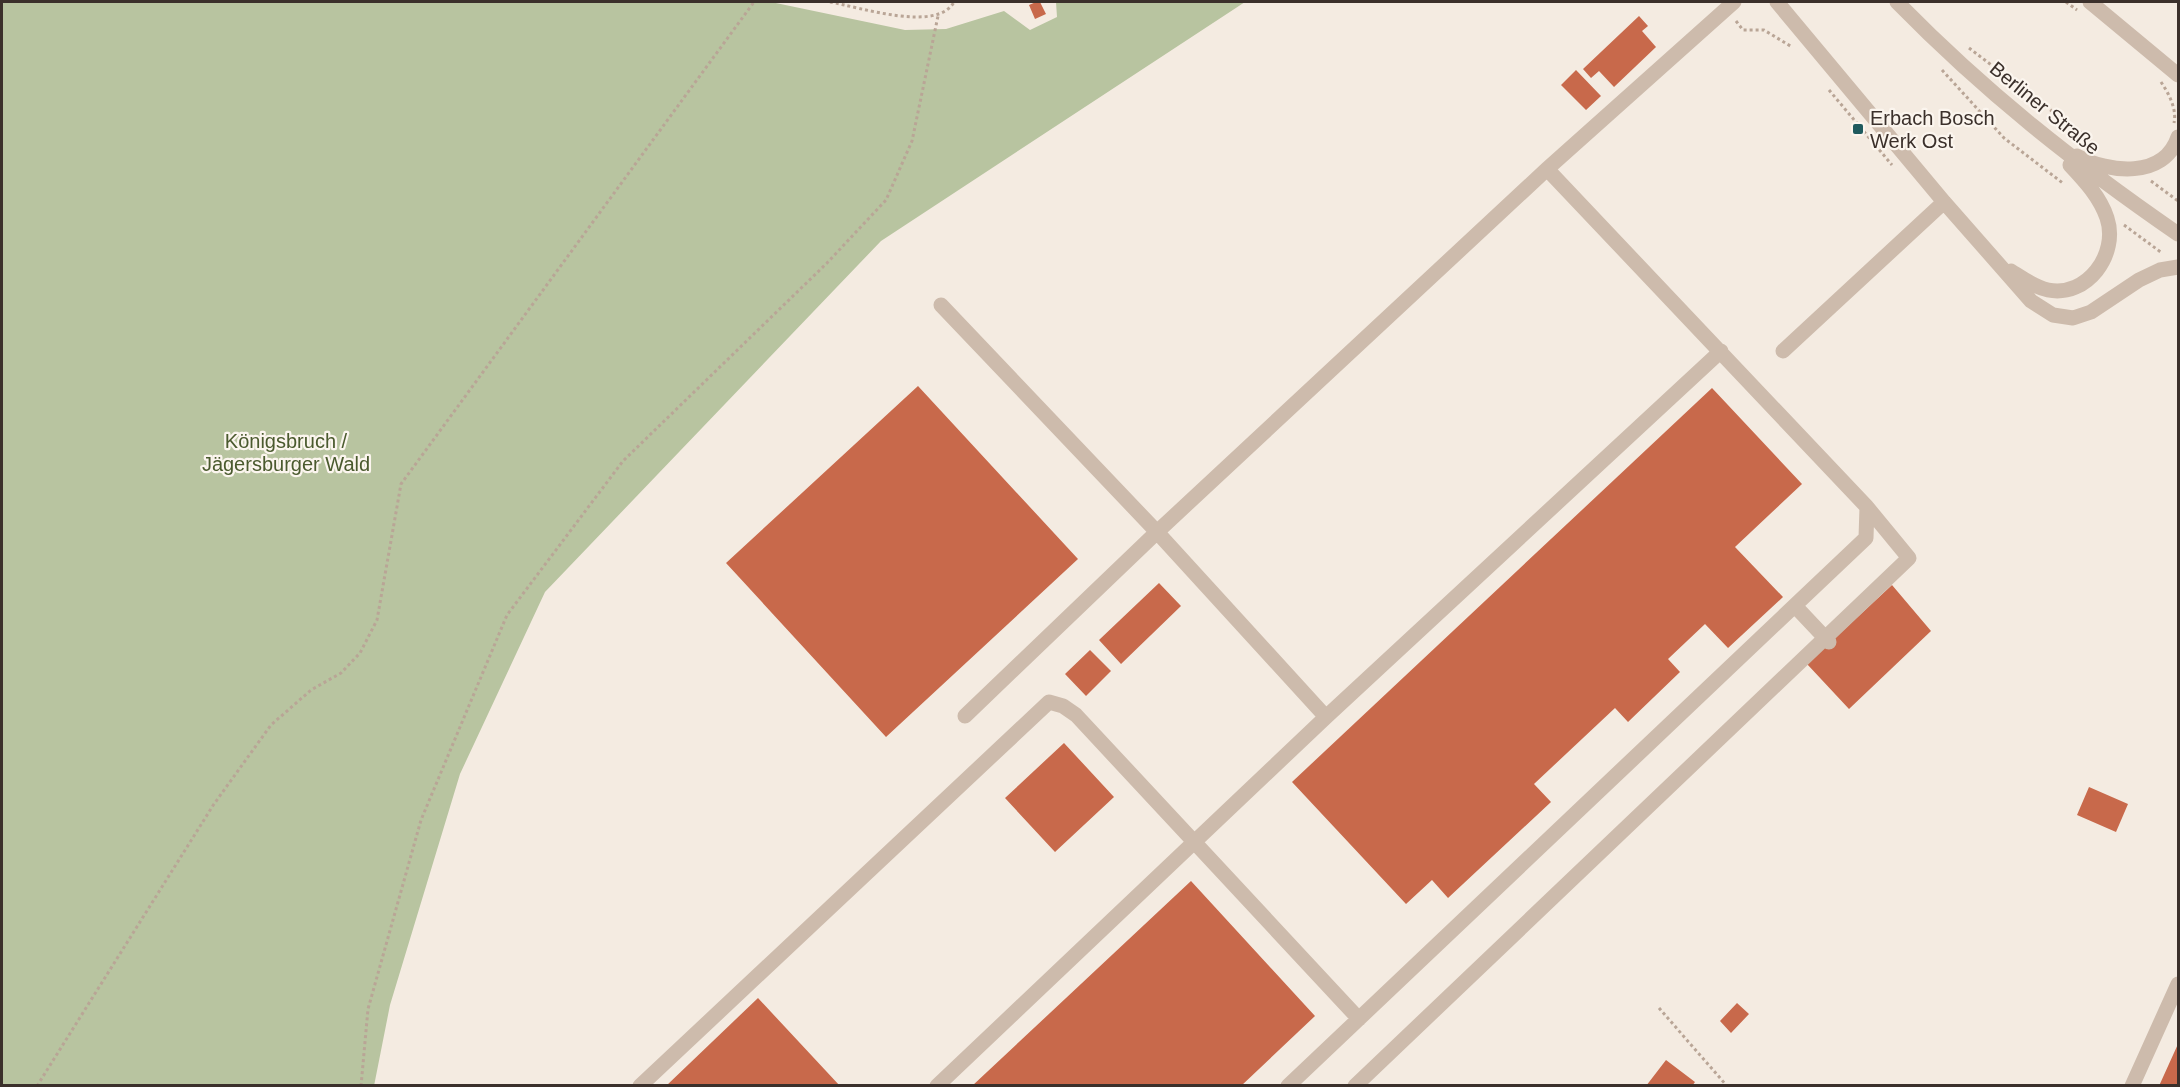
<svg xmlns="http://www.w3.org/2000/svg" width="2180" height="1087" viewBox="0 0 2180 1087" font-family="Helvetica,sans-serif">
<style>
.green{fill:#b8c4a0}
.building{fill:#c8694b}
.lines{fill:none;stroke-linecap:round;stroke-linejoin:round}
.path{stroke:#b9a596;stroke-width:3;stroke-dasharray:3 3;stroke-linecap:butt}
.minor{stroke:#cdbbac;stroke-width:15}
.poi-dot{fill:#1f5a5e;stroke:#fbf5ee;stroke-width:2}
.labels{text-anchor:middle;dominant-baseline:central;stroke-width:4.5;stroke-linejoin:round;paint-order:stroke}
.street-label{font-size:20px;fill:#3b302b;stroke:#fbf5ee}
.poi-label{font-size:20px;fill:#3b302b;stroke:#fbf5ee;text-anchor:start}
.park-label{font-size:20px;fill:#4a5a2e;stroke:#fbf5ee}
</style>
<rect width="100%" height="100%" fill="#f4ebe1"/>
<path class="green" d="M2,2h769l134,28 41,-1 58,-18 26,19 27,-13 -1,-15h189l-364,239 -336,351 -85,182 -70,231 -16,81 -372,-1z"/>
<path class="building" d="M1036,2h4l6,12 -11,5 -6,-14z
M1639,16l9,10 -6,5 14,16 -42,40 -15,-16 -8,7 -8,-9z
M1576,70l25,26 -15,14 -25,-25z
M918,386l160,173 -192,178 -160,-174z
M1712,388l90,96 -67,63 48,50 -55,51 -23,-24 -37,35 12,13 -52,50 -13,-14 -81,76 17,18 -103,96 -16,-18 -26,24 -114,-122z
M1159,583l22,23 -60,58 -22,-24z
M1892,585l39,46 -82,78 -42,-45z
M1090,650l21,21 -25,25 -21,-22z
M1064,743l50,54 -59,55 -50,-54z
M2089,787l39,17 -12,28 -39,-17z
M1191,881l124,135 -74,70h-269z
M758,998l82,88h-174z
M1737,1003l12,11 -18,19 -11,-12z
M2178,1044v42h-19z
M1666,1060l29,22 -3,4h-46z"/>
<g class="lines">
<path class="path" d="M830,2c29,5 107,31 124,0
M2066,2l11,8
M1736,21l7,9h21l28,17
M1969,48l129,98
M1942,70l62,68 60,46
M2161,82c8,12 16,27 13,41
M1829,90l63,75
M2151,181l27,20
M2124,225l38,28
M1659,1008l68,78
M37,1086l177,-282 57,-79 40,-35 30,-17 19,-20 17,-33 24,-136 353,-482
M361,1086l7,-77 53,-189 86,-205 116,-154 204,-198 59,-63 26,-59 26,-125"/>
<path class="minor" d="M1777,2l167,200 87,99 22,14 20,3 18,-6 48,-32 21,-10 18,-3
M1897,2c88,90 178,161 281,232
M2090,2l88,73
M2077,156c32,17 87,23 101,-19
M2011,271c11,7 23,16 37,19 39,8 71,-36 59,-72 -7,-21 -22,-37 -37,-53
M941,305l216,227 169,185
M1783,351l161,-149
M1796,607l33,35
M965,716l192,-184 390,-363 187,-167
M640,1086l409,-384 14,4 13,9 283,304
M937,1086l389,-369 395,-366
M1288,1086l578,-548 1,-31 -320,-338
M1355,1086l554,-528 -42,-51
M2132,1086l46,-102"/>
</g>
<rect class="poi-dot" x="1852" y="123" width="12" height="12" rx="3"/>
<g class="labels">
<g class="street-label">
<text transform="translate(2045 108) rotate(39)">Berliner Straße</text>
</g>
<g class="poi-label">
<text x="1870" y="118">Erbach Bosch<tspan x="1870" dy="23">Werk Ost</tspan></text>
</g>
<g class="park-label">
<text x="286" y="441">Königsbruch /<tspan x="286" dy="23">Jägersburger Wald</tspan></text>
</g>
</g>
<rect width="2180" height="1087" fill="none" stroke="#3b302b" stroke-width="6"/>
</svg>
